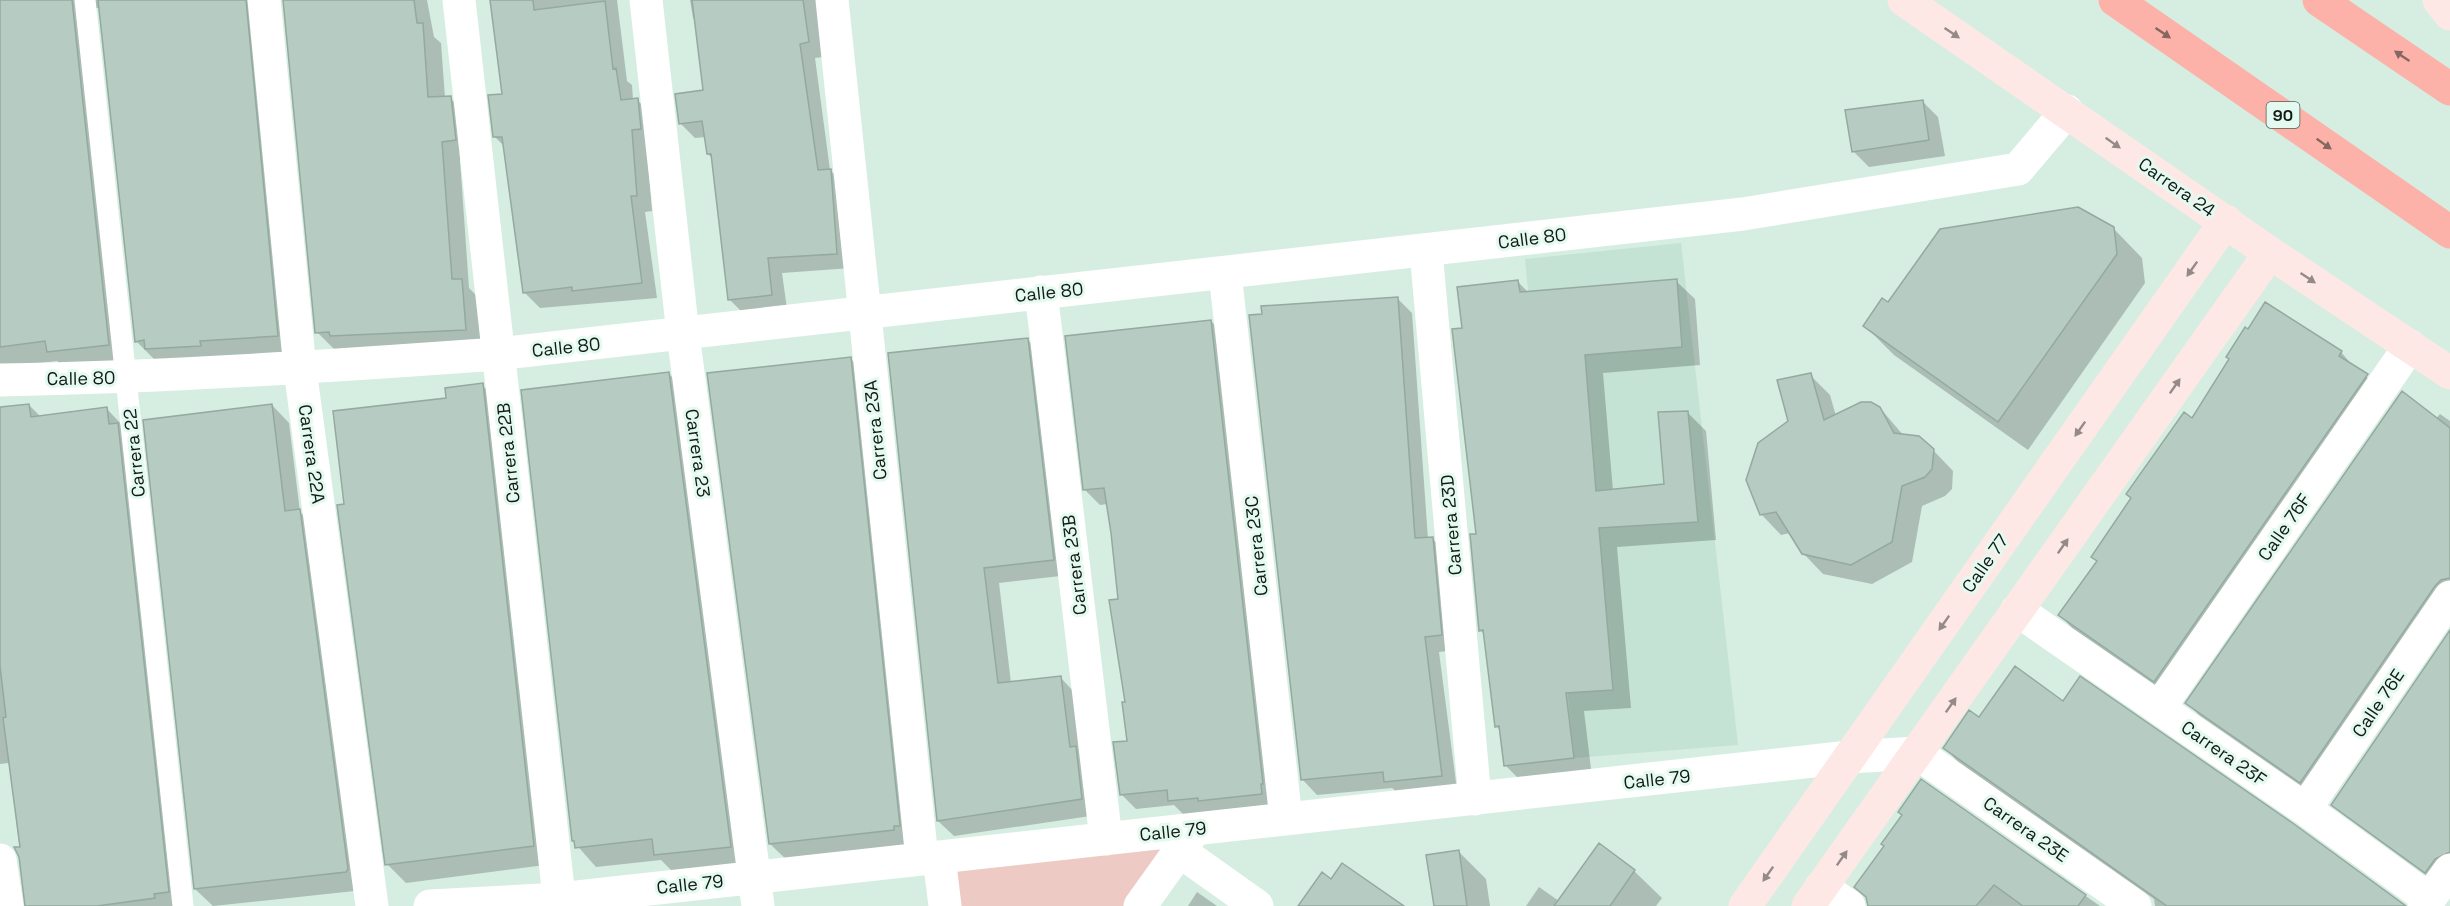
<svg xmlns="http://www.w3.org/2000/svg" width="2450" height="906" viewBox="0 0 2450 906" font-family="'Space Grotesk',sans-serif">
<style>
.built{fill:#c4e3d4}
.green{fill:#eecac5}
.shadow{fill:#0003}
.building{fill:#b6ccc2;stroke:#94a99f;stroke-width:1.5}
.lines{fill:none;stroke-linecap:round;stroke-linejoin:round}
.lane{stroke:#fff;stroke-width:21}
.street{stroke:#fff;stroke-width:33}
.secondary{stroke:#fee8e5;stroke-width:33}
.highway{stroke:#fcb2a8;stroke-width:33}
.oneway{fill:#948b88}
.oneway2{fill:#87665f}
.labels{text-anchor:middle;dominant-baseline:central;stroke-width:6;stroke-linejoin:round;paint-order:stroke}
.shield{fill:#e4faf0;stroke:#515d57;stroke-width:1.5}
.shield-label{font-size:16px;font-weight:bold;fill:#121a16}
.street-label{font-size:18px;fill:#121a16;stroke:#e4faf0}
</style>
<rect width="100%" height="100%" fill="#d6ede2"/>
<path class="built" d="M1681,243l57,502 -164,13 -49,-499z"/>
<path class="green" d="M1173,846l-45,60h-172l-6,-43z"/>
<path class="shadow" d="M0,0h281l-10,4 25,350 -141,6 -19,-19 -36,-333h-4l32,355 -61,7 -10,-9 -57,7z
M284,0h143l7,37 7,6 4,55h5l19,19 5,42 -14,1 9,128 11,11 4,49 -148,3 -19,-19z
M492,0h125l10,81 5,4 1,15h4l16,15 -6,30 5,66 -7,1 12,86 -117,10 -15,-15 -20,-146 -10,-10 9,-41z
M690,0h127l6,57 -8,1 15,112 15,15 6,83 -69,5 5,36 -43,5 -15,-15 -16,-140 -5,-5 -2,-17 -11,1 -15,-15 25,-32 -8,-69 -4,-4z
M1922,101l16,16 7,39 -76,11 -16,-16z
M2113,228l29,30 3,25 -117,167 -134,-95 -29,-29 23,-22z
M1676,281l19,18 5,66 -97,8 10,118 53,-6 21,-73 19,19 10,109 -99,7 14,161 -47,3 8,66 -68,7 -18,-18 -5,-35 -5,-5 -11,-91 -5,-5 -3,-95 41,-253 10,10z
M1397,298l15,15 16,226 4,-1 15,16 9,96 -17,2 18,138 -56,6 -9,-8 -75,7 -15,-16z
M1211,321l15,15 50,473 -92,6 -10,-10 -38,4 -15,-15 7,-52 -8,-141 -12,-97 -8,1 -15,-15z
M1027,339l16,16 26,220 -70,8 12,100 49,-6 15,16 22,122 -143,21 -16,-15 -48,-466z
M2341,352l12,14 26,21 -212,306 -95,-65 -12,-13 133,-195z
M850,358l20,21 44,471 -123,14 -21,-20z
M668,373l20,20 62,473 -75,8 -14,-14 -65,7 -23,-26z
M1810,375l20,20 6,21 44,-8 24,28 29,14 20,21 -1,18 -7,7 -23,10 -10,56 -40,22 -49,-10 -20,-21 -13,-20 -9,2 -20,-21 28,-92z
M482,385l19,19 52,460 -147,19 -19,-19 61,-465z
M29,405l12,12 66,-8 16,17 61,480h-157l-18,-143 -9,1v-355z
M272,405l17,18 11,89 17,17 47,361 -151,16 -18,-17z
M2440,414l10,7v174l-137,199 -114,-79 -12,-12z
M2450,633v236l-12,15 -93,-68 -12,-12z
M2063,703l341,203h-249l-1,-7 -195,-136 -14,-15 34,-29z
M1921,781l179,125h-231l17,-60z
M1458,851l28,28 4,27h-55z
M1634,871l28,27 -6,8h-130l13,-19 20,14z
M1197,892l20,14h-29z"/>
<path class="building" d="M0,0h72l37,345 -62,7 -2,-11 -45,6z
M98,0h148l32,336 -78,5 1,5 -56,3 -1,-9 -9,2z
M283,0h131l3,23h6l5,74 23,-1 5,44 -14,2 10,137h10l4,51 -136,6 -1,-4 -14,1z
M490,0h43l1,10 71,-9 8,68 3,-1 5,32 17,-2 3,31 -9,1 5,66h-6l11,87 -70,8v-4l-49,6 -21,-156h-9l-5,-42 14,-1z
M692,0h111l6,42 -9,2 18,126 13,-1 6,85 -69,4 4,37 -44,5 -17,-146h-4l-5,-33 -23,3 -4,-30 28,-4z
M1923,100l6,40 -77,12 -7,-42z
M2078,207l36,20 3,27 -119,168 -135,-96 19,-28 6,4 52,-73z
M1677,279l5,68 -97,8 11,136 68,-7 -6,-72 30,-1 10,111 -99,6 14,162 -47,3 8,65 -70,8 -5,-40 -4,1 -12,-97 -4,1 -9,-97h6l-24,-205 10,-1 -5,-41 61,-7 2,12z
M1398,297l17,241 18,-1 9,98 -17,2 17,139 -58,6 -1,-10 -82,8 -52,-465 13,-1 -1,-8z
M2265,302l77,49 -3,5 29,18 -214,308 -96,-67 39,-54 -6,-4 40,-59 -5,-4 58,-82 8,6 37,-59 -3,-2 19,-30 3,2z
M1211,320l52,464h-2l1,10 -64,7v-3l-30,3 -1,-11 -47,5 -7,-53 14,-1 -5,-39h3l-16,-102 9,-1 -7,-66 -7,-45 -21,2 -18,-154z
M1028,338l26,222 -70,8 14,115 63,-7 9,71 6,-1 6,53 -145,22 -49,-468z
M851,357l49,469h-6v4l-125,14 -62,-471z
M669,372l62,475 -77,8 -2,-16 -77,9 -1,-7h-2l-51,-451z
M1811,373l13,47 37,-18h10l9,5 14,26 25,3 15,13 -2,20 -7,8 -23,9 -10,56 -41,23 -49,-11 -26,-42 -16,3 -14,-35 12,-37 30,-22 -11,-41z
M483,383l51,463 -149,19 -48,-360 7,-1 -11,-93 113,-13 -1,-10z
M2402,391l48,37v150l-9,2 -6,6 -135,197 -115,-80z
M29,404l2,13 76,-10 2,17 9,-1 51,469 -15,2 1,4 -58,8h-72l-6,-49 -5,-10h6l-17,-129 3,-1 -6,-51v-259z
M272,404l13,107 15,-2 48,360 -2,3 -152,17 -51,-469z
M2450,630v222l-15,7 -10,14 -94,-68z
M2015,666l48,35 17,-25 214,148 112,82h-239l-224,-158 26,-38 10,7z
M1921,779l165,116 -8,11h-55l-29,-21 -18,21h-108l-2,-9 -12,-10 30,-41 -3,-2 21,-29 -4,-3z
M1599,843l36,27 -25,36h-56z
M1459,850l8,56h-33l-8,-51z
M1342,863l62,43h-106l24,-34 9,7z"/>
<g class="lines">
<path class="lane" d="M85,0l98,906"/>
<path class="street" d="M264,0l36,369 72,537
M459,0l101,906
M646,0l37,334 75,572
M832,0l90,859
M1426,251l49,548
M1225,273l61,546
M1041,292l65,547
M0,380c166,-3 331,-14 497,-26l1246,-140 275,-45 49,-58
M2017,610l288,199 124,90
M2159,708l251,-362
M2305,809l145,-212
M1181,852l76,54
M939,857l6,49
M0,860l7,46
M1821,887l28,19
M430,906l129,-7 1290,-142 68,-4 218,153
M1140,906l55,-77
M2424,906l26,-36"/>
<path class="secondary" d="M1904,0l366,253 180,120
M2439,0l11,14
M1745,906l481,-685
M1808,906l462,-653"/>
<path class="highway" d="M2115,0l335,232
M2319,0l131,89"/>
</g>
<defs><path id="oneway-solid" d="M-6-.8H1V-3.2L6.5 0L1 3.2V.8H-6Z" transform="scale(1.5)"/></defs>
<g class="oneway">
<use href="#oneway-solid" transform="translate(1952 33) rotate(34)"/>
<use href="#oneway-solid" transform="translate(2113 143) rotate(35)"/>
<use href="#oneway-solid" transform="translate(2192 269) rotate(125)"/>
<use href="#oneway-solid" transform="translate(2308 278) rotate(34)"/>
<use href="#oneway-solid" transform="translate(2175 386) rotate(-55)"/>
<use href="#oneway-solid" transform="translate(2080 429) rotate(125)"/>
<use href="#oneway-solid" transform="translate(2063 546) rotate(-55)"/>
<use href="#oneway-solid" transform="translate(1944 623) rotate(125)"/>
<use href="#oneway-solid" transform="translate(1951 705) rotate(-55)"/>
<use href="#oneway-solid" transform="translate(1842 858) rotate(-55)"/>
<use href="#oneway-solid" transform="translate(1768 874) rotate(125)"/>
</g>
<g class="oneway2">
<use href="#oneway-solid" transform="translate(2163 33) rotate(34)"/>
<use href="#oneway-solid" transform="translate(2402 56) rotate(-146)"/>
<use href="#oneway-solid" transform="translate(2324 144) rotate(35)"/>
</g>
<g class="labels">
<rect class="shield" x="2266.5" y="102" width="33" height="26" rx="4.5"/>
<g class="shield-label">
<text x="2283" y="115">90</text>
</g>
<g class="street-label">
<text transform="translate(2177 187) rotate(35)">Carrera 24</text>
<text transform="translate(1532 238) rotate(-7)">Calle 80</text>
<text transform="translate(1049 292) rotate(-6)">Calle 80</text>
<text transform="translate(566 347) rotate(-6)">Calle 80</text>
<text transform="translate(81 378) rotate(-1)">Calle 80</text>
<text transform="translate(875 430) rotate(-96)">Carrera 23A</text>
<text transform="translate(134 453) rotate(-96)">Carrera 22</text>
<text transform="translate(508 453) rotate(-96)">Carrera 22B</text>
<text transform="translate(698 453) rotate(82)">Carrera 23</text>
<text transform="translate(312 454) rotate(82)">Carrera 22A</text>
<text transform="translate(1451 525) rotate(-95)">Carrera 23D</text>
<text transform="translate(2284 527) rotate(-55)">Calle 76F</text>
<text transform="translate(1256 546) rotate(-96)">Carrera 23C</text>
<text transform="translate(1985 563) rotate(-55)">Calle 77</text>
<text transform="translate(1074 565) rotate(-97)">Carrera 23B</text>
<text transform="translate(2378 703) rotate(-56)">Calle 76E</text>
<text transform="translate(2224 753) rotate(35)">Carrera 23F</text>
<text transform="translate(1657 779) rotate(-6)">Calle 79</text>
<text transform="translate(2026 829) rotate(35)">Carrera 23E</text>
<text transform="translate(1173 831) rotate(-6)">Calle 79</text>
<text transform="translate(690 884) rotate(-6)">Calle 79</text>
</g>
</g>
</svg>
